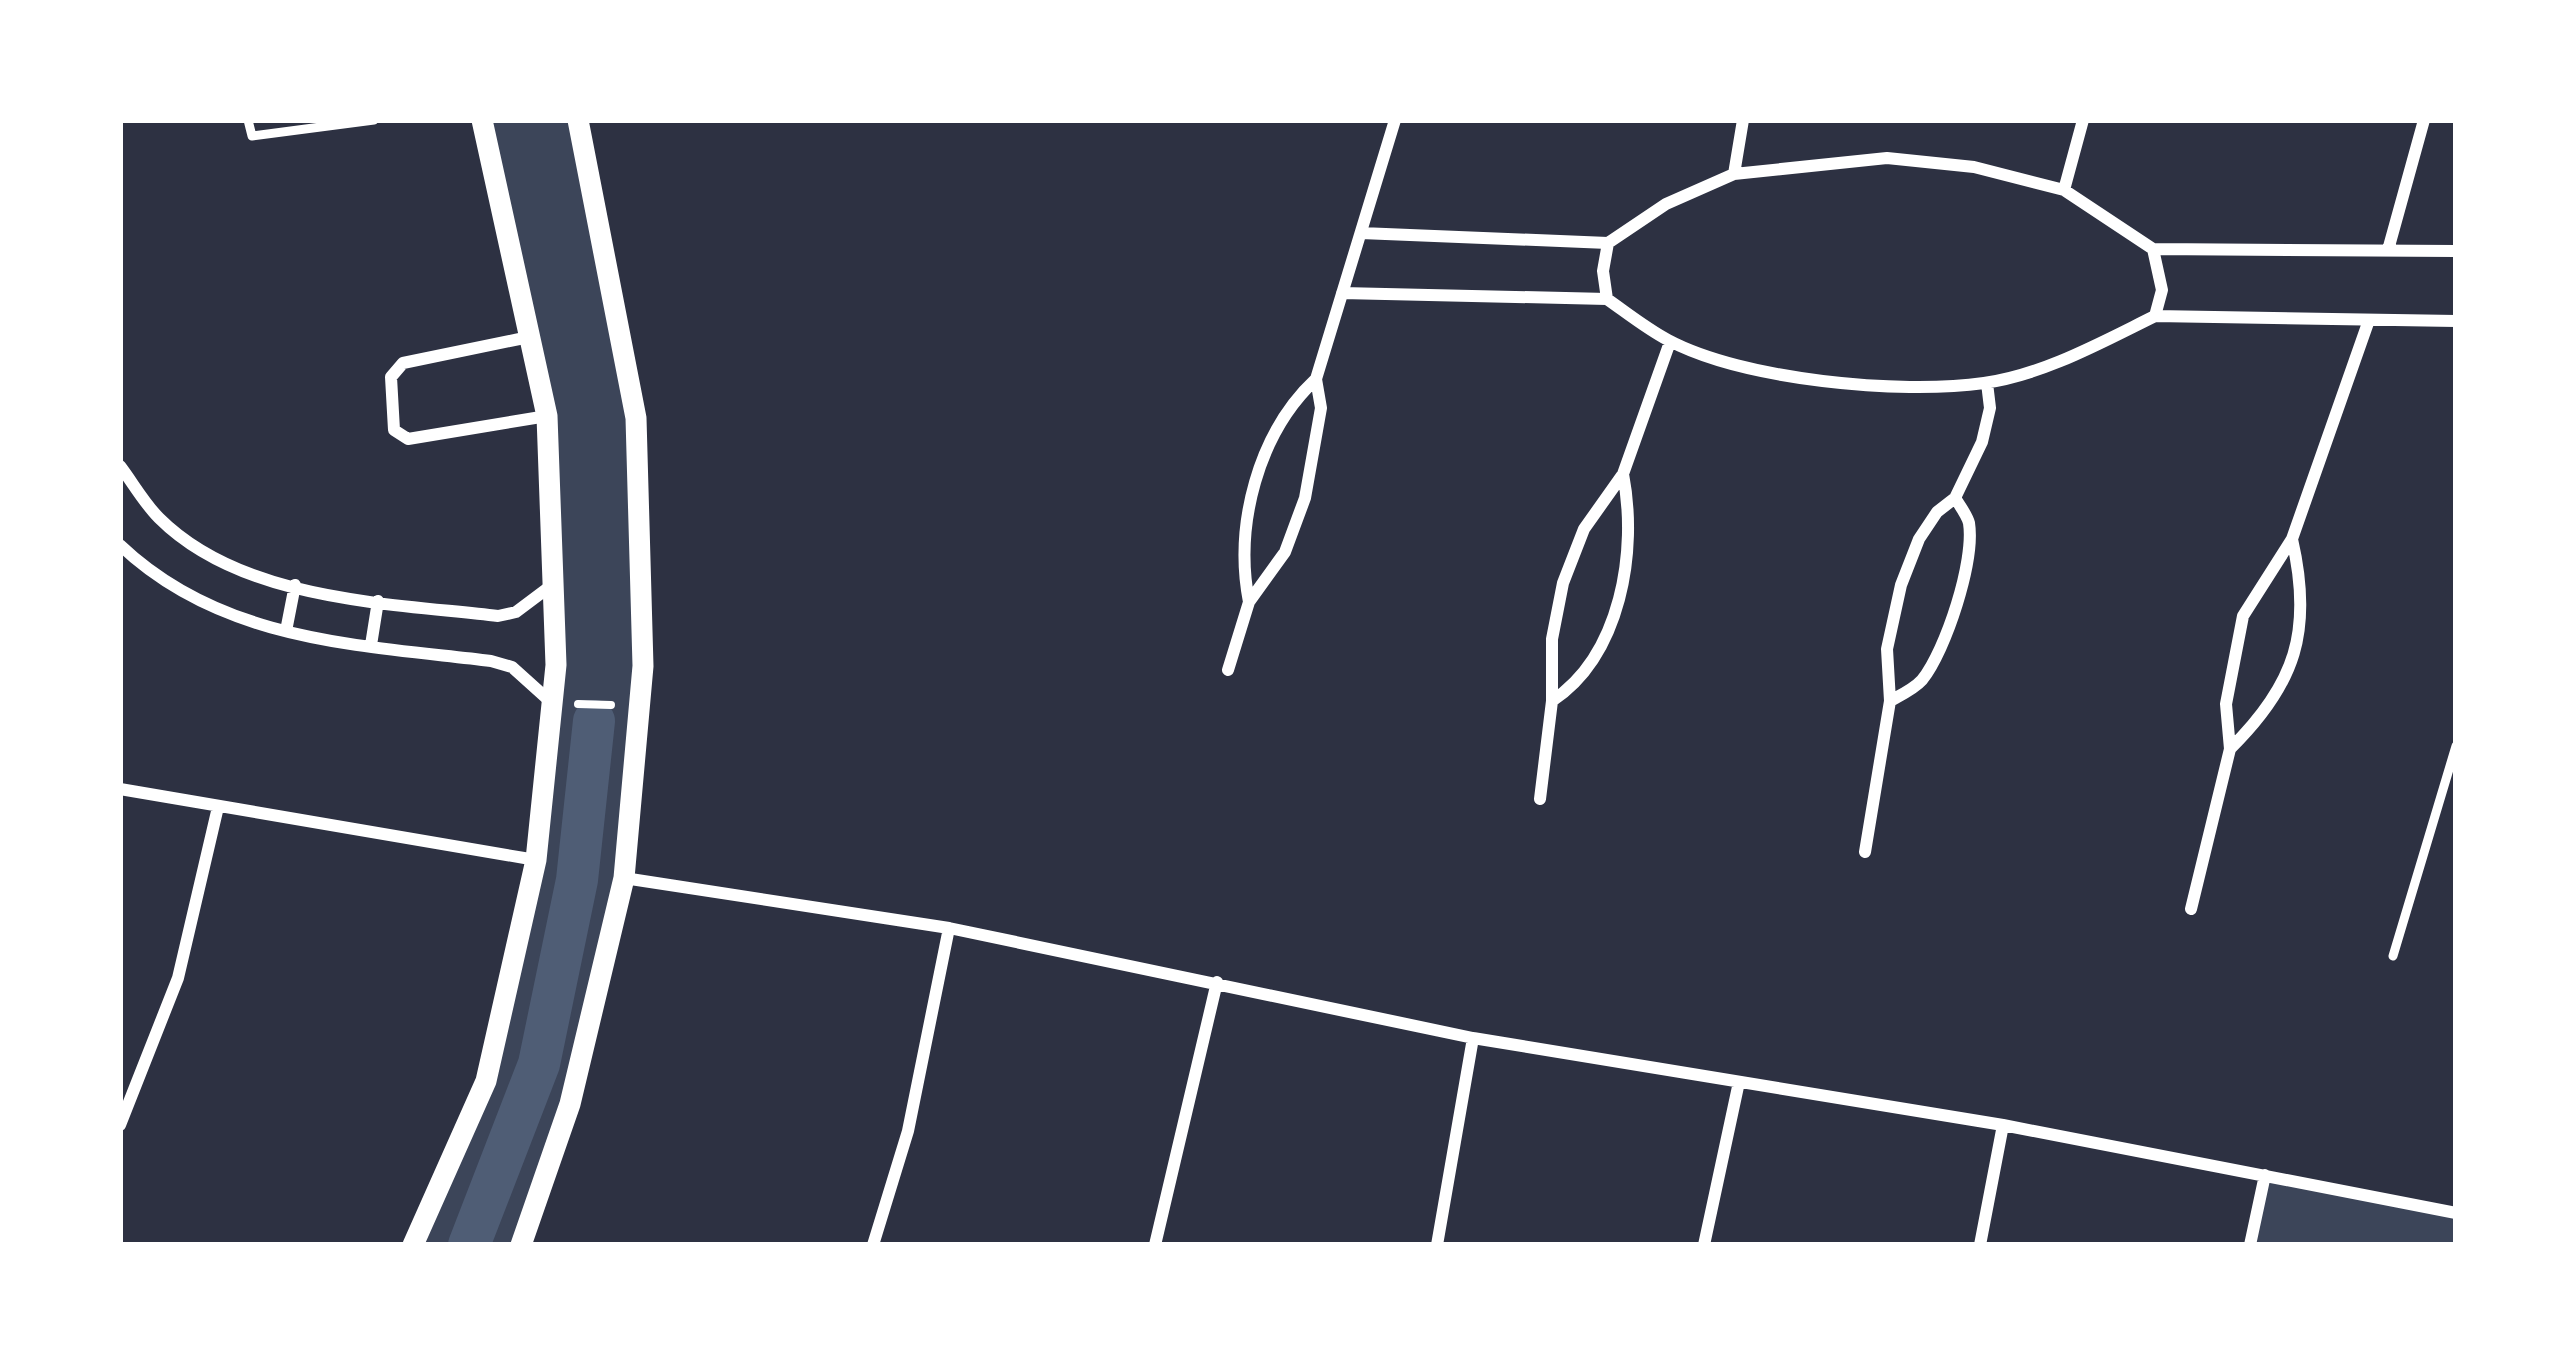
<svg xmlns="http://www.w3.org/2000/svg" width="2576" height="1365" viewBox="0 0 2576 1365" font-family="'Libre Baskerville',serif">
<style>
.green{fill:#3c4559}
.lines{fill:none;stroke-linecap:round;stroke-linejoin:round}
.canal{stroke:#4f5d75;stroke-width:42}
.path{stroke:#fff;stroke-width:8}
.service{stroke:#fff;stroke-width:9}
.minor{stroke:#fff;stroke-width:12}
.tertiary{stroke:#fff;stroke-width:21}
</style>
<rect width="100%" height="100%" fill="#2d3142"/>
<path class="green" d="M482,120h96l58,298 7,248 -19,212 -103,367h-108l73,-164 32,-132 38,-284 -9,-249z
M2265,1175l191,38v32h-206z"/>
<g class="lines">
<path class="canal" d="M469,1245l70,-181 38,-184 17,-159"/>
<path class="path" d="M578,704l33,1"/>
<path class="service" d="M248,120l4,16 122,-16
M2393,956l63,-210"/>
<path class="minor" d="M1887,158l87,9 90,23 89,59 9,41 -7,26c-53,26 -112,59 -171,67 -84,12 -241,-3 -316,-43 -21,-11 -41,-27 -61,-41l-4,-28 5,-28 58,-39 68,-30z
M1734,174l9,-54
M2064,190l19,-70
M1361,233l247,10
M2153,249l303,2
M2388,250l36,-130
M1342,293l265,6
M2155,316l301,5
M529,337l-126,26 -12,14 3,53 14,9 139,-23
M120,466c13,17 24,37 39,52 83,83 229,85 339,98l18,-4 36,-27
M120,545c102,97 239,100 371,116l21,6 40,36
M1249,602c-15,-77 9,-169 67,-223
M286,631l9,-46
M371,645l7,-44
M1228,670l21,-68 36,-50 20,-54 16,-90 -5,-29 79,-259
M1552,701c69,-46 86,-150 71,-227
M1890,701c11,-6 24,-12 32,-21 24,-30 53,-119 47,-157 -2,-8 -9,-17 -14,-25
M2230,749c66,-65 83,-119 62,-210
M120,789l416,71
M1540,799l12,-98v-62l11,-56 21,-54 39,-55 47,-132
M1865,852l25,-151 -3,-52 14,-64 18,-46 18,-27 18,-14 27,-56 8,-34 -3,-25
M624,878l325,50 524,110 530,87 453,88
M2191,909l39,-160 -4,-45 17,-88 49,-77 77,-219
M120,1125l58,-147 40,-171
M873,1245l35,-114 41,-203
M1155,1245l62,-263
M1437,1245l36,-207
M1704,1245l35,-163
M1980,1245l23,-120
M2250,1245l15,-70"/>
<path class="tertiary" d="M413,1245l73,-164 50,-221 20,-195 -9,-249 -65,-296
M521,1245l49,-141 54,-226 19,-212 -7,-248 -58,-298"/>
</g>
<rect width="2576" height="1365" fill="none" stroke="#ffffff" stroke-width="246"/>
</svg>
